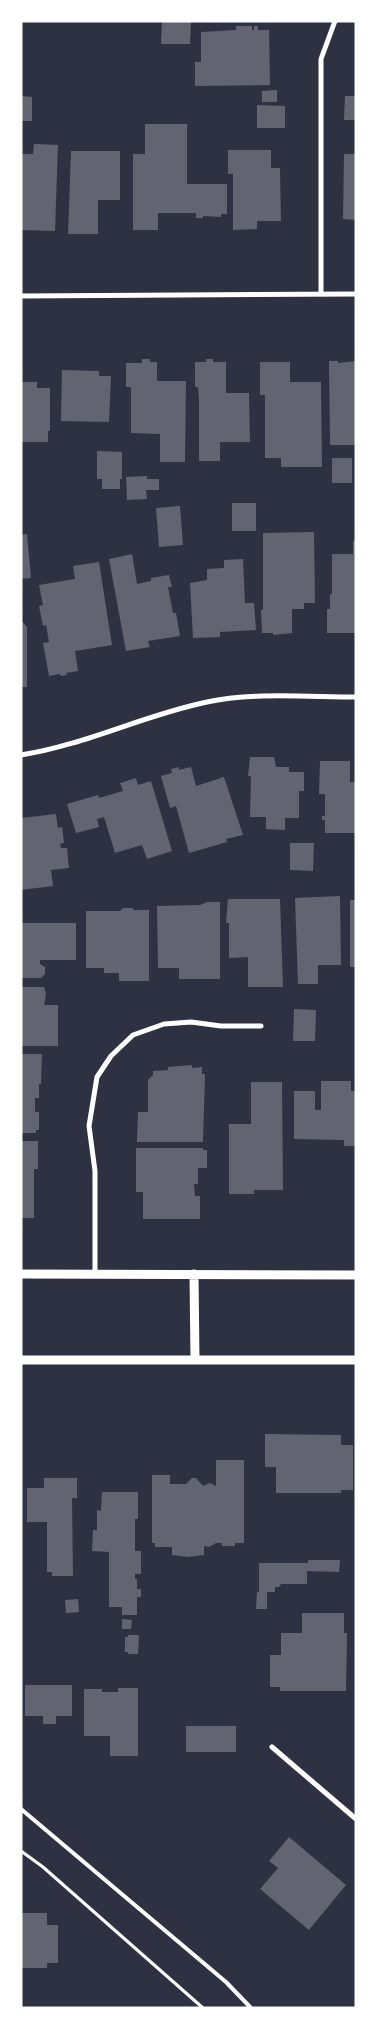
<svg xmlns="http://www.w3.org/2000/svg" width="377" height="2029" viewBox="0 0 377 2029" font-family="Helvetica,sans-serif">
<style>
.building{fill:#626471}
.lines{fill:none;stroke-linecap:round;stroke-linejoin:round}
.path{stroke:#fff;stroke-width:3}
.service{stroke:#fff;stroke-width:4}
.minor{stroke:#fff;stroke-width:5}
.tertiary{stroke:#fff;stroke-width:9}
</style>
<rect width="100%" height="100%" fill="#2d3142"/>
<path class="building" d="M162,21h29l-1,23h-29z
M236,26h16v4h2v-4h4v4h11l1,55 -75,1v-24h6v-30l35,-2z
M277,90v12h-15v-11z
M21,96l11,1v24h-11z
M345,96h11v24h-12z
M257,105l28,1v22h-28z
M145,124h42v60h40v30h-6v3l-18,-1v2h-7v-5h-38v17h-25v-76h12z
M34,144l24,1 -3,86 -34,-1v-76h12z
M228,150h43v18h9l1,53h-24v8l-24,1v-56h-5z
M71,151h49v49h-22v34h-30z
M344,154h12v66l-13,-1z
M142,359h8v3h7v19h29l-1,81h-25v-28l-29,-1v-46h-5v-24h16z
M206,359h7v3h13v31h23l1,49h-30v19h-21v-61l-1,-13h-3v-25h11z
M329,361h9v2l18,-2 -1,84h-25z
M260,362h30v20h31l1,85h-41v-9h-16v-63h-5z
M62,370l37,1v5h12l-2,46 -48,-1z
M21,382h16v6h13v43h-2v11h-27z
M97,451l25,1v27h-2v10h-18v-10h-5z
M332,458h20v25h-20z
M147,476v3h12v11h-13l1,9 -20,1 -1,-23z
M232,503h24v28h-24z
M180,506l3,39 -24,2 -3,-39z
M314,532l1,71h-11v6h-12v24l-19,2v-2h-11l-1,-23h2v-77z
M27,534l4,44 -10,1v-44z
M353,541h3v92h-29v-24h3v-15h2v-40h21z
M132,554l5,30 14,-3v-3l18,-3 3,12h-4l5,26h3l4,23 -32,5 2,6 -24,4 -17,-92z
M243,559l2,44h9l2,27 -36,2v5l-27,1 -3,-55 17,-3v-11l17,-1v-8z
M99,562l13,83 -37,6 3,20 -12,2 1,2 -6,1 -1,-2 -11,2 -6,-33 6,-1 -3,-17 -3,1 -4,-20 4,-1 -4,-20 36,-6 -2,-13z
M21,620l6,7v60h-6z
M250,757h24l2,10h13v5h15v19h-5v27h-14v12l-19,-1v-12h-16l1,-41h-3z
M320,761h30v21h6v51h-31v-13h-3v-4h3v-22h-6z
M179,767v3l12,-3 5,19 28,-9 19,58 -17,4 1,3 -38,11 -13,-47 -6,2 -9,-32 11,-3 -1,-4z
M136,778l2,7 13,-4 21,70 -25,8 -5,-14 -27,8 -11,-36 -7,2 2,8 -23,6 -9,-29 31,-9 1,3 24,-7 -3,-8z
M56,814l2,14 4,-1 2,16 -4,1 1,4h6l2,20 -18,2 2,16 -32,4v-72z
M290,843h24l-1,28 -23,-1z
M340,896l1,69h-23v19h-20l-3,-86z
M228,899h52l3,88h-35v-30l-19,1v-35h-3z
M350,900h6v67h-6z
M207,902h13v77h-41v-11h-21l-1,-62 43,-1z
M123,908h9l2,2h15v71h-30v-8h-15v-5h-18v-57h34z
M21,923h55v37h-36v4l5,3v7l-4,4h-20z
M21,987h23l2,7 -2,11h14v41h-37z
M294,1009l22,1 -1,31h-22z
M21,1054h21l-1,30h-2v14h-4v14h4v18h-3v3h-15z
M192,1065v3l10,-1v7h3l-2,68h-66l1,-30h10v-32l5,-5v-4l15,-1v-3z
M321,1081h30v10h5v55h-12v-6l-50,-1v-48h21v19h6z
M251,1082h31l1,108h-29v4h-25v-70h22z
M21,1141h17v28h-4v49h-13z
M136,1148h67v2h4v18h-9v16h-4l1,12h5v23h-57v-27h-7z
M265,1434l76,1v10h12v45h-12v3h-65v-26h-11z
M216,1460h28v83h-9v3h-13v-3h-6l-7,4 -5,-1v9l-15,2 -17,-2v-8h-17v-4h-3v-68h18v9h16l6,-6h4l7,8 7,-3 6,3z
M44,1478h33v20h-5l1,78h-21v-4h-5v-50h-20v-34h17z
M102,1492h36v27h-3v32h6v23h-6v5h2v10h4v8h-4v18h-15v-8h-13v-55l-17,-1 1,-21h4v-20l4,1z
M308,1560h32l-1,12 -32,-1v13h-26l-2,3h-4v5h-8v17h-11l1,-17h2v-29h49z
M78,1599l1,13 -13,1 -1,-13z
M302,1613h42v20h3l-1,58h-66v-4h-10v-32h11v-22h21z
M122,1619l10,1 -1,9h-9z
M128,1635h11l-1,19h-10v-2h-3v-15h3z
M25,1685h47v31h-16v8h-13v-8h-18z
M118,1688h20v68h-28v-20h-26v-47h18v3h16z
M186,1726h50v26h-50z
M289,1837l57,48 -37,45 -49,-41 18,-21 -9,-7z
M21,1913h26v12h11v38h-11v5h-26z"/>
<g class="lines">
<path class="path" d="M21,1851l22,16 160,141"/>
<path class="service" d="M21,1809l205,173 25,26"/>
<path class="minor" d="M321,294v-235l14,-38
M21,296l335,-2
M21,755c64,-10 123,-40 186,-53 45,-10 103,-5 149,-5
M95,1275v-104l-6,-45 8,-49 14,-21 22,-21 31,-11 27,-2 30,4h40
M272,1747l84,72"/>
<path class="tertiary" d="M21,1274l335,1
M194,1274l1,86
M21,1360h335"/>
</g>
<rect width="377" height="2029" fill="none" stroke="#ffffff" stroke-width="45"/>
</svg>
